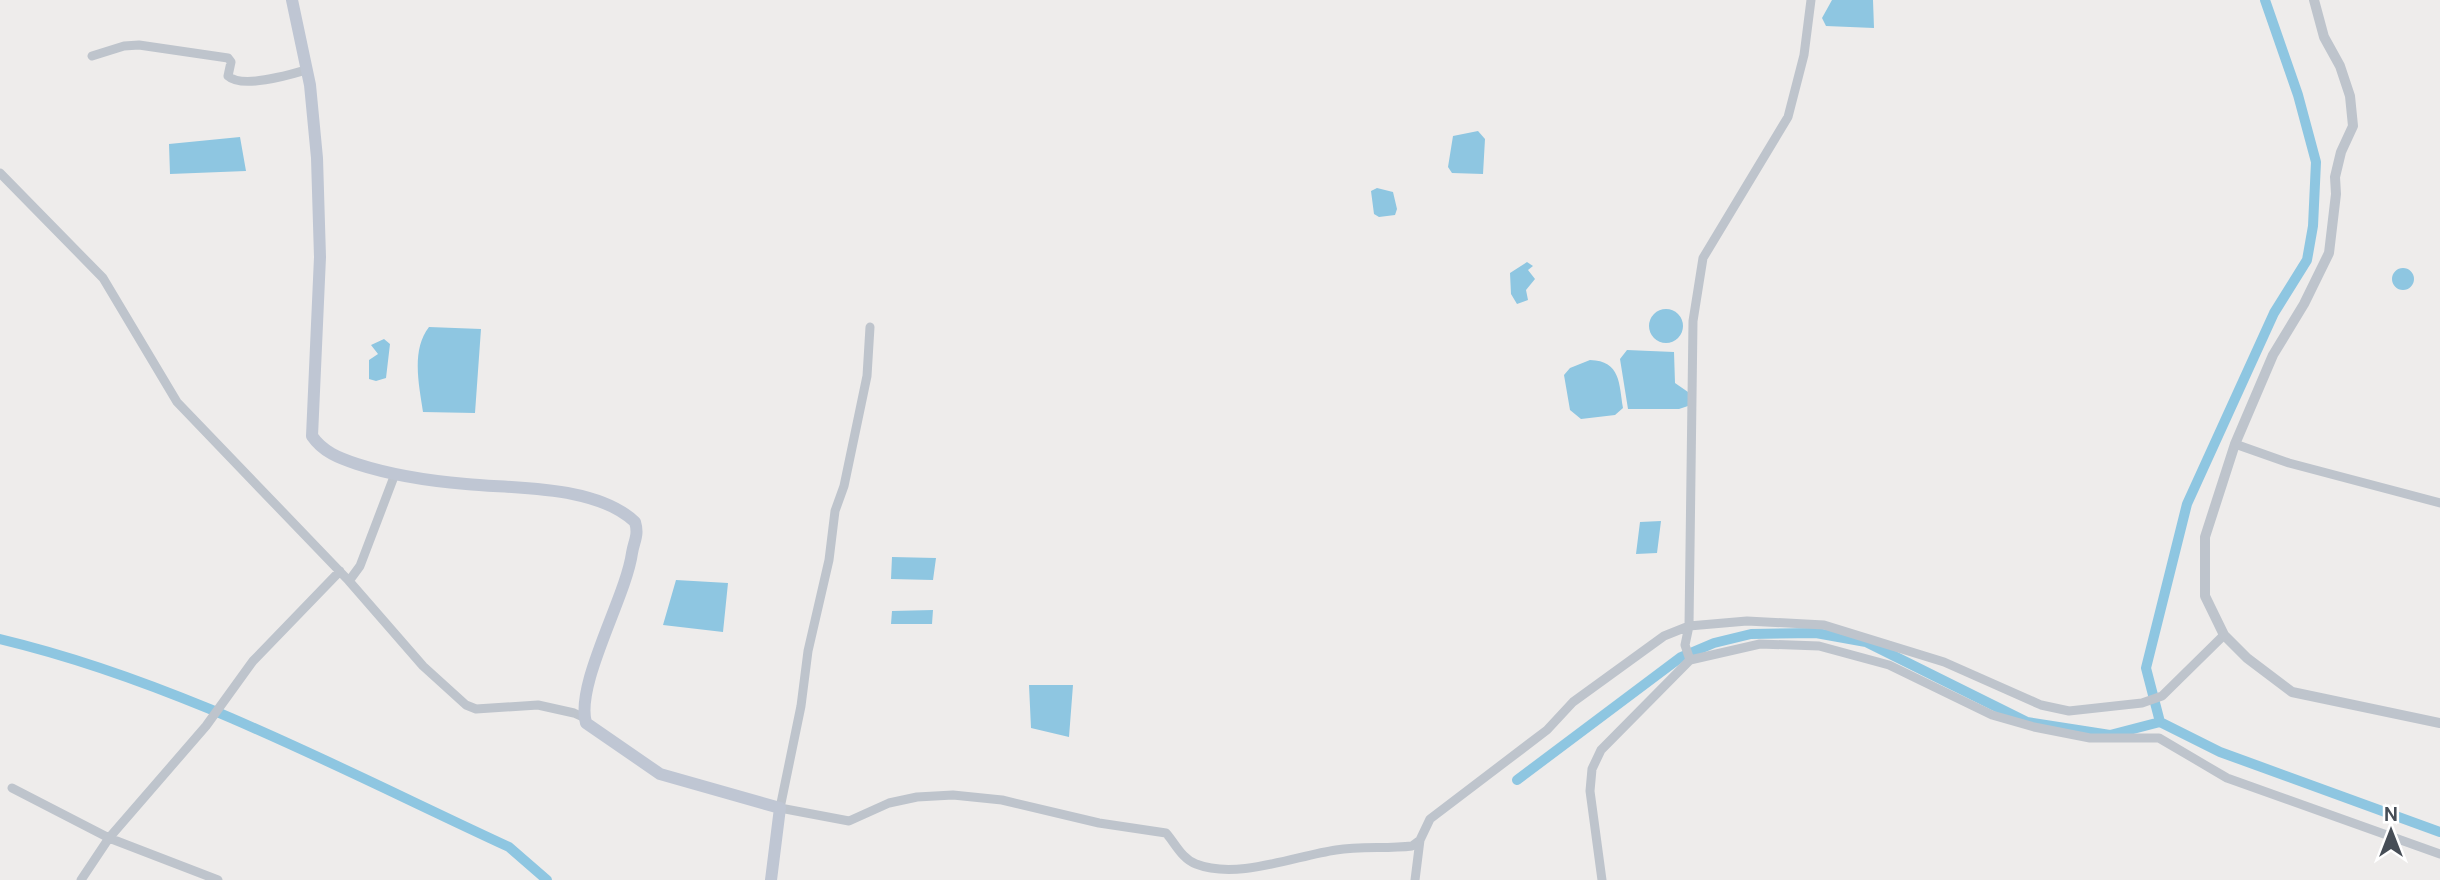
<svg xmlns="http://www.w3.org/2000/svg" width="2440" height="880" viewBox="0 0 2440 880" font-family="'DM Sans',sans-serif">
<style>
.water{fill:#8ec6e1}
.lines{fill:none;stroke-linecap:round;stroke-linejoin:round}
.canal{stroke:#8ec6e1;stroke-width:10}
.minor{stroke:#bec4cc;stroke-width:9}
.tertiary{stroke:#bec4cc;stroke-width:10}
.secondary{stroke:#bfc6d3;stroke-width:12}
</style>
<rect width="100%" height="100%" fill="#eeeceb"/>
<path class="water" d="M1832,0h41l1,28 -48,-2 -4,-8z
M1478,131l7,8 -2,35 -31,-1 -4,-6 5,-31z
M240,137l6,34 -76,3 -1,-30z
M1377,188l16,4 4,17 -2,6 -16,2 -5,-3 -3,-23z
M1527,262l6,4 -5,4 7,9 -9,11 2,10 -11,4 -6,-10 -1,-21z
M2392 279a11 11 0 1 1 22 0a11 11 0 1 1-22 0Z
M1649 326a17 17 0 1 1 34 0a17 17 0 1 1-34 0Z
M429,327l52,2 -6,84 -52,-1c-4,-27 -12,-62 6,-85z
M384,339l6,5 -4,34 -10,3 -7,-2v-19l9,-6 -7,-9z
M1627,350l47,2 1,31 13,9 3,13 -12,4h-51l-8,-50z
M1590,360c31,1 29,24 33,48l-8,7 -34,4 -11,-9 -6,-35 6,-7z
M1661,521l-4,32 -21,1 4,-32z
M892,557l44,1 -3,22 -42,-1z
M676,580l52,3 -5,49 -60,-7z
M933,610l-1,14h-41l1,-13z
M1073,685l-4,52 -38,-9 -2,-43z"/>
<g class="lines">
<path class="canal" d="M0,639c180,43 342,131 509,208l38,33
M2160,722l-14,-54 41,-164 87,-191 33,-53 6,-34 3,-64 -18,-67 -33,-95
M1517,780l164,-123 33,-14 37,-9 65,-1 50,9 161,80 83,13 50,-13 60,30 220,80"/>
<path class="minor" d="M92,56l32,-10 15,-1 89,13 3,4 -3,14c14,13 61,-1 78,-6
M0,173l103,105 74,124 172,179 74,85 43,39 10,4 62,-4 36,8 11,5
M870,327l-3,49 -23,110 -9,25 -6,49 -21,91 -7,55 -21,102 69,13 40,-18 28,-6 36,-2 49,5 97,23 67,10c9,10 16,26 30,31 41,16 99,-8 140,-14 25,-4 51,-1 76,-4l8,-6 10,-21 117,-89 26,-28 91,-66 25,-10 4,-305 10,-63 85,-141 16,-62 7,-55
M2235,444l54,19 151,40
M349,581l11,-15 35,-92
M1690,660l-5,-15 4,-19 58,-5 77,4 120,37 97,43 28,6 73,-8 20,-7 62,-61
M12,788l97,50 -28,42
M218,880l-109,-42 97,-112 47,-65 87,-90
M1415,880l5,-40
M1602,880l-12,-89 2,-22 9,-19 89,-90 70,-16 59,2 70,19 103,50 42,12 56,11h69l68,40 213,76"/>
<path class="tertiary" d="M2314,0l10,37 16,29 10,30 3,30 -12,26 -6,25 1,17 -7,59 -25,51 -31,51 -38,89 -30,93v59l19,39 23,23 45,34 148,31"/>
<path class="secondary" d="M292,0l18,85 7,73 3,99 -8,179c11,16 27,22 45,28 34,11 73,17 109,20 51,5 130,1 169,38 4,13 -1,19 -3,31 -6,44 -57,131 -46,170l74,51 120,34 -9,72"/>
</g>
<g transform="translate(2391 831)" stroke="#ffffff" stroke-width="5" paint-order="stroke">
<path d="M0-5L12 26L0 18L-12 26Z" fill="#464d56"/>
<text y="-10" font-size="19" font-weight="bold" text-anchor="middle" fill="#464d56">N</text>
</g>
</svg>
